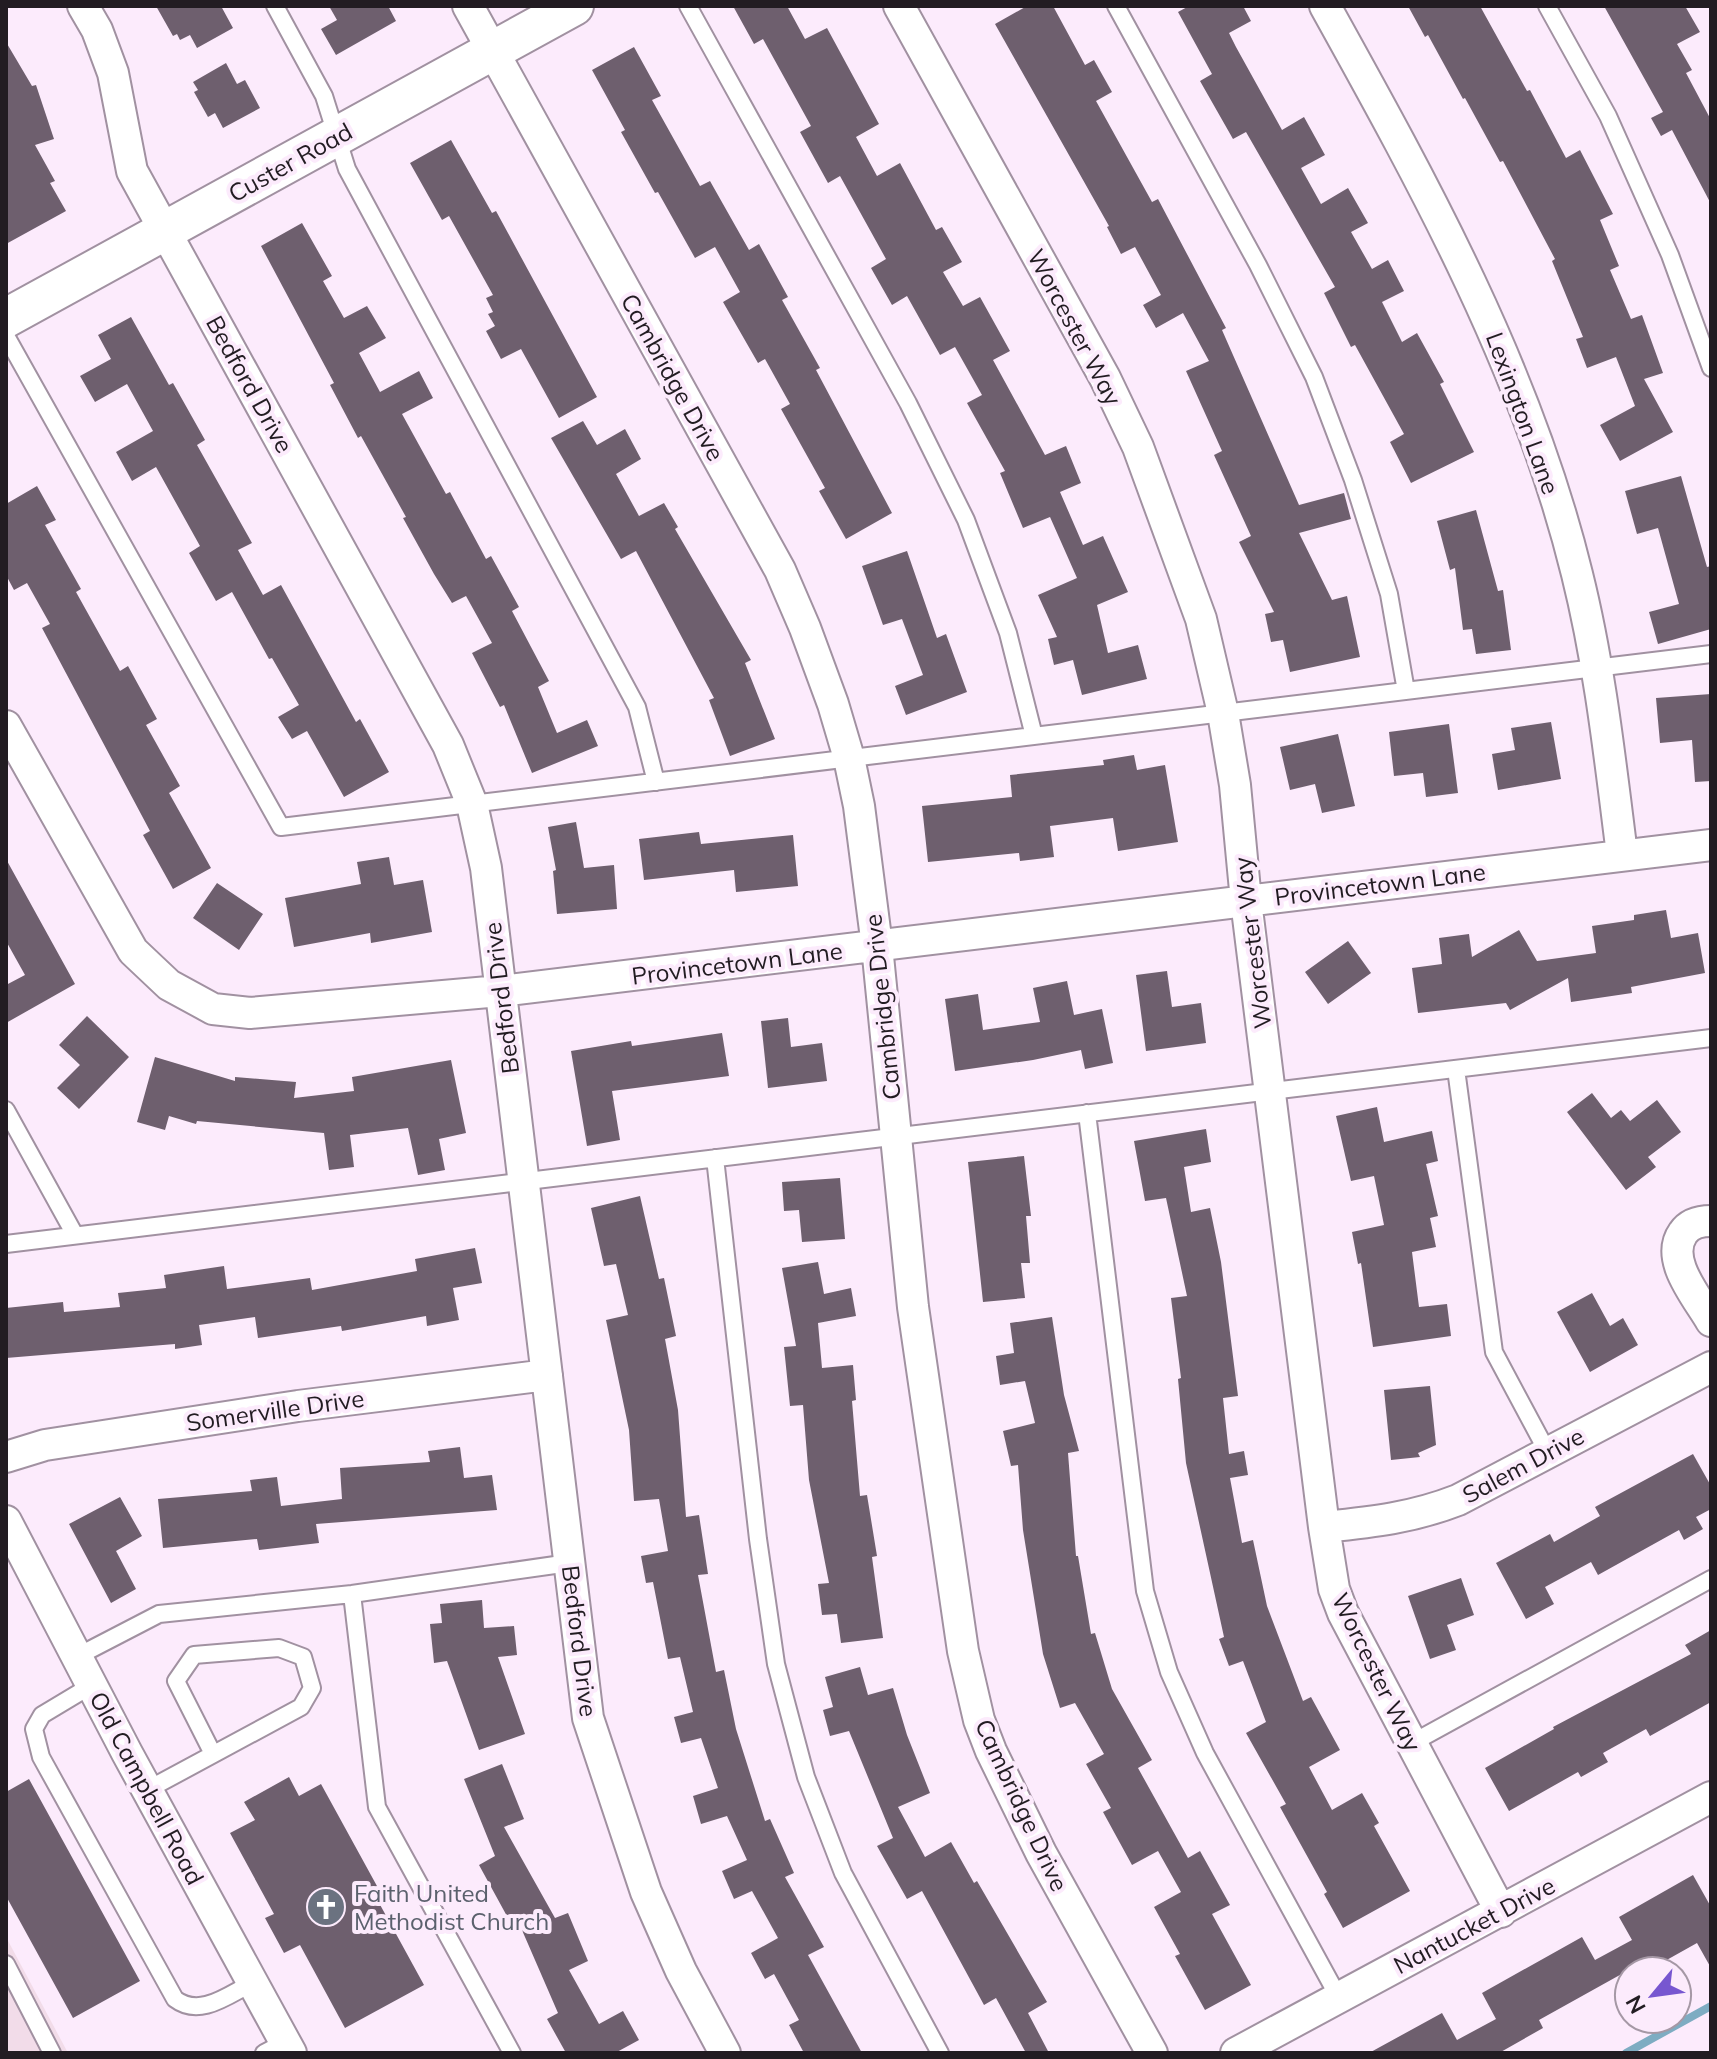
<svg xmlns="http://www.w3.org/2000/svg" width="1717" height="2059" viewBox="0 0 1717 2059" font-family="Mulish,sans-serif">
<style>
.commercial{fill:#f2dce9}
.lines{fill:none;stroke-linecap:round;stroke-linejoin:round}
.stream{stroke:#7eacc2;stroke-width:8}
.building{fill:#6e5f6e}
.service-casing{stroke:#a191a1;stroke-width:20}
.minor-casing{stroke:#a191a1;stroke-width:34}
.tertiary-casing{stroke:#a191a1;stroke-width:42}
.service{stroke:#fff;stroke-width:16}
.minor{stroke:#fff;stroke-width:30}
.tertiary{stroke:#fff;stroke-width:38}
.labels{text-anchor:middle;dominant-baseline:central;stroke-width:8;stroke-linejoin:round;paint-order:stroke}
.street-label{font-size:24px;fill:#221c22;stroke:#fcebfc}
.worship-label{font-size:24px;fill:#5b616d;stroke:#fcebfc;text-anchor:start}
</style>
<rect width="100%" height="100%" fill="#fcebfc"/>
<path class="commercial" d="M6,1937l62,116h-62z"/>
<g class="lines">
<path class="stream" d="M1626,2053l85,-47"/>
</g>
<path class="building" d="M156,6h65l12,22 -36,20 -7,-13 -10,5 -3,-6 -4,2z
M329,6h59l8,15 -60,34 -15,-26 16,-9z
M733,6h54l18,33 22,-11 52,96 -23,13 21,39 23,-13 36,67 6,-3 20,35 -19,10 20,34 17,-9 30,54 -17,9 52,95 21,-9 15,37 -21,9 23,53 20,-9 25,56 -31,13 11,48 30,-8 9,34 -65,16 -9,-35 -19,5 -6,-26 9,-2 -19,-42 39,-17 -27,-61 -27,11 -23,-55 5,-2 -38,-68 15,-8 -27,-48 -15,8 -33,-59 -15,9 -21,-37 15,-9 -46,-83 -12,7 -28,-51 11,-6 -48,-87 -9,5z
M1027,6h26l32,59 9,-5 18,32 -16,9 56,101 6,-3 68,129 -4,2 77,175 45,-12 7,26 -52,14 33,67 15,-4 13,61 -70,15 -7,-32 -12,2 -6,-28 9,-2 -35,-70 12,-6 -37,-81 8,-4 -36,-80 23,-10 -26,-48 -27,15 -13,-23 18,-10 -26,-48 -14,7 -14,-27 2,-1 -114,-202z
M1189,6h54l8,15 -22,12 7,14 46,83 22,-13 21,38 -24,13 20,36 27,-16 20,35 -17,9 21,37 16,-9 16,31 -22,11 20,40 15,-9 27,49 -4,2 34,68 -63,31 -21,-41 14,-8 -49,-89 -4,2 -27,-54 11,-6 -89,-155 -13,7 -33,-58 12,-7 -34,-62z
M1408,6h72l47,85 3,-1 36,68 14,-8 33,64 -13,6 19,46 -9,4 21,49 11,-4 21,58 -19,6 29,53 -53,29 -20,-36 35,-19 -19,-49 -29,11 -11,-29 7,-2 -31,-76 3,-2 -52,-98 -3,1 -35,-64 -2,1 -35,-64 -3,2z
M1604,6h81l15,26 -23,12 15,26 -6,3 25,47v84l-39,-74 -11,6 -10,-18 12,-6z
M6,42l26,44 4,-1 18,54 -19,6 20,36 -5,2 16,28 -60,33z
M634,47l27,49 -9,4 48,86 10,-5 39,69 10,-6 29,53 -6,3 38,68 -4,2 76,143 -46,26 -27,-48 6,-3 -44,-79 9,-5 -25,-45 -7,4 -35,-61 17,-10 -25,-45 -20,11 -37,-66 -3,1 -34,-61 4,-2 -33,-60z
M226,63l11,21 8,-4 15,28 -37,20 -8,-15 -7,4 -14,-25 4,-2 -5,-8z
M451,140l41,73 4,-2 101,186 -38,21 -38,-69 -20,10 -15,-28 9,-5 -7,-12 5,-2 -7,-14 7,-3 -44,-79 -7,4 -32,-57z
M302,223l30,53 -9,5 21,37 23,-12 19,32 -27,15 21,39 39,-21 14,27 -31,16 44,80 4,-2 36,67 5,-3 28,51 -7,4 37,70 -11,6 19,46 30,-13 11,26 -66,27 -28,-68 -4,2 -28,-54 20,-10 -26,-47 -14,7 -18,-29 -31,-56 3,-1 -45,-81 -3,2 -28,-53 4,-2 -73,-137z
M131,317l38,68 4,-2 32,57 -8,5 55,98 -14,7 25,45 18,-10 75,137 4,-3 29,53 -45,25 -37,-66 -15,8 -14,-22 21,-12 -27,-47 -3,1 -37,-67 -16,9 -27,-48 11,-7 -44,-79 -24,14 -16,-29 37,-21 -26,-47 -32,18 -15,-26 31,-17 -13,-24z
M583,421l14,24 28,-16 16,30 -25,15 23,42 25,-13 14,24 -3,2 76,131 -6,3 30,76 -45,17 -21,-56 5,-2 -78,-147 -15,8 -70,-121z
M1681,476l26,91 4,-1v63l-53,15 -9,-32 30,-8 -21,-76 -21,6 -12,-43z
M37,486l19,34 -11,5 36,64 -5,3 44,79 8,-5 29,53 -11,6 34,61 -11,7 42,75 -38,21 -30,-54 7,-4 -108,-203 8,-4 -23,-41 -13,7 -8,-15v-71z
M1476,510l22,81 5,-1 8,60 -35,4 -4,-25 -9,1 -8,-62 -5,2 -13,-49z
M907,551l30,87 9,-4 21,58 -61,23 -11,-29 28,-11 -21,-56 -19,6 -21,-59z
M1711,694v87l-16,1 -3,-42 -32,3 -4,-45z
M1551,722l10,57 -63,11 -6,-36 23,-4 -4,-22z
M1449,724l9,69 -32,4 -3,-24 -29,3 -5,-44z
M1338,734l17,72 -33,7 -7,-29 -25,6 -10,-43z
M1134,755l3,15 28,-5 13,77 -60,9 -5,-33 -63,8 4,31 -34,4 -1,-8 -91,9 -6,-56 90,-9 -2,-22 94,-10 -1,-5z
M576,822l8,46 30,-3 3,44 -60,5 -4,-43 3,-1 -8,-43z
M699,832l2,12 92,-9 5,51 -62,6 -2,-22 -90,10 -5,-41z
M389,857l5,28 29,-5 9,52 -61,11 -1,-10 -76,14 -9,-49 76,-14 -4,-22z
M6,859l69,125 -69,39v-38l19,-10 -19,-34z
M217,883l46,31 -24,36 -46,-32z
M1666,910l5,28 27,-5 7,40 -74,14 1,6 -61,9 -3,-24 -58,32 -4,-7 -88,10 -6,-45 30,-4 -3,-26 30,-4 3,23 47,-27 18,31 59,-8 -4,-27 42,-6v-5z
M1348,941l23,32 -43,31 -23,-32z
M1167,971l5,36 29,-4 5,40 -60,8 -10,-76z
M1067,981l7,34 28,-6 11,54 -28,6 -4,-19 -48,10 -78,11 -10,-72 33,-5 5,36 57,-8 -7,-34z
M87,1016l42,41 -50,52 -22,-21 23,-23 -21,-20z
M788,1018l3,29 31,-4 5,38 -59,7 -7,-67z
M722,1033l7,43 -117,15 8,49 -33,6 -16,-95 60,-10 1,5z
M155,1057l80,24v-4l61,5 -2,16 60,-7 -2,-14 99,-17 15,73 -27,6 6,31 -27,5 -10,-47 -58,7 4,32 -25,3 -5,-37 -127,-12 -1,3 -27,-8 -4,14 -28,-8z
M1592,1093l19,25 10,-8 9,11 27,-21 24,32 -33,25 8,10 -30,23 -59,-78z
M1377,1107l7,35 48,-11 6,30 -12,3 12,52 -8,2 6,29 -24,5 7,55 28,-3 4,32 -78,11 -12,-84 -3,1 -6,-32 32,-7 -10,-49 -23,5 -15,-65z
M1206,1129l5,33 -27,5 7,45 19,-4 11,54 17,134 -15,2 6,56 15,-3 4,24 -18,3 12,65 11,-3 14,66 36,95 8,-4 29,53 -31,17 23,43 30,-17 17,30 -5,3 36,65 -67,37 -19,-34 3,-2 -47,-85 6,-3 -40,-71 20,-11 -23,-61 -14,5 -10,-27 5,-2 -38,-174 -8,-84 3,-1 -10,-80 16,-2 -21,-98 -21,3 -11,-60z
M1024,1156l7,60h-5l4,47h-9l4,35 -42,4 -15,-140z
M840,1178l5,61 -43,3 -3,-32 -15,1 -2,-29z
M640,1196l19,83 5,-1 12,58 -11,3 13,71 8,107 13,-2 9,59 -10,1 18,97 8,-2 12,59 29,92 5,-2 24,54 -9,4 39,70 -16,8 54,98h-58l-15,-28 10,-5 -25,-46 -9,5 -14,-26 27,-15 -26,-47 -18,8 -12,-28 25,-11 -20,-44 -26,8 -8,-28 25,-8 -17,-50 -20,5 -7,-26 19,-5 -13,-55 -12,2 -15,-77 -7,1 -5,-27 27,-5 -9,-52 -25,2 -5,-71 -23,-110 22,-5 -12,-51 -12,2 -13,-58z
M475,1248l7,35 -29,5 6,32 -32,6 -1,-10 -84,15 -1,-5 -83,12 -3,-21 -56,8 3,20 -27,4v-5l-169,14v-50l57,-6 1,10 56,-5 -2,-14 48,-5 -2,-13 60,-9 3,23 83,-11 2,12 105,-19 -2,-12z
M818,1262l6,32 27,-6 5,28 -38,7 4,45 31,-3 3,35 -4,1 8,95 7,-1 10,61 -5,1 11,81 -42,5 -4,-29 -15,1 -4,-31 11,-1 -20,-103 -6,-75 -13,1 -6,-59 12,-1 -14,-78z
M1592,1293l18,33 13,-8 15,27 -48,27 -33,-60z
M1052,1317l12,78 15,56 -11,2 8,103h2l13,78 4,-1 17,56 40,71 -14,8 50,90 12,-7 30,54 -18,9 39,71 -46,25 -30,-54 5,-2 -26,-47 27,-15 -23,-41 -26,14 -29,-53 8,-4 -25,-44 18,-10 -29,-51 -15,5 -17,-54 -20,-124 -5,-65 -7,1 -8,-35 32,-8 -10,-42 -25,4 -4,-29 18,-3 -4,-30z
M1430,1386l6,59 -18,8 2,4 -29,3 -7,-70z
M460,1447l4,31 28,-3 5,35 -181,14 3,19 -60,7 -2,-11 -94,9 -5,-49 94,-8 -2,-11 27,-3 4,29 61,-7 -2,-31 90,-6 -2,-11z
M1693,1454l18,32v23l-15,8 7,12 -19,11 -5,-10 -81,45 -7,-13 -46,25 9,17 -28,15 -30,-56 54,-29 4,8 46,-26 -5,-9z
M120,1497l22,39 -26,15 20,38 -25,14 -42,-79z
M1461,1578l13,37 -27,10 9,25 -26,9 -22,-63z
M482,1600l2,28 30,-2 3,29 -19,2 27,77 -46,16 -32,-89 -13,2 -4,-39 12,-1 -2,-19z
M1711,1630v72l-61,34 -4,-7 -43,24 5,9 -27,15 -3,-5 -69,39 -24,-43 69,-39 -1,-2 138,-73 -6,-9z
M860,1667l8,28 25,-7 14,47 23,58 -32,14 27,50 26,-15 23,41 3,-2 70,121 -19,11 21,40h-23l-30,-55 -12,7 -62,-114 -15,8 -30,-53 16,-8 -44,-107 -19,5 -7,-26 10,-3 -8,-30z
M502,1764l22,55 -20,8 51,91 13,-5 20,48 -19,9 30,54 24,-13 16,29 -24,13h-49l-19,-34 11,-6 -43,-99 -7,4 -29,-53 16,-9 -31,-77z
M289,1777l10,19 22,-12 62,113 -5,4 46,84 -79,43 -45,-83 -16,8 -19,-35 9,-4 -44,-81 25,-13 -11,-18z
M29,1779l111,202 -67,37 -67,-122v-104z
M1693,1875l18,32v61l-14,-25 -50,28h-20l-88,49 4,8 -44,25h-130l73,-40 15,27 39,-21 -14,-26 100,-56 13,23 37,-20 -13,-23z"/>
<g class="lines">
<g class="service-casing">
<path id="service" d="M275,6l49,90 23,73 290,538 19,75
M688,6l220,397 58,117 42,113 26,103
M1116,6l142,259 56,112 39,103 36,114 17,97
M1547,6l61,110 62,139 41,113
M6,336l275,491 1430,-173
M1456,1069l38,283 54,101
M6,1110l69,125
M1087,1113l58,478 24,81 36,81 134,245
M715,1158l43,381 18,125 30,113 37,96 97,180
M6,1244l1705,-206
M352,1594l25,213 135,246
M76,1657l83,-43 193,-20 217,-31
M92,1685l-50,30 -8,14 7,28 134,242c25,19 53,-4 77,-16
M1412,1743l299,-164
M147,1790l154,-83 11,-19 -9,-31 -24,-9 -85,7 -18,26 37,73
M6,1964l46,89
M264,2053l21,-11"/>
</g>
<g class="minor-casing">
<path id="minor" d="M83,6l14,24 16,43 19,98 316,574 24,59 14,64 102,850 58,174 35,79 44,82
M468,6l312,564 25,58 28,76 16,54 10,48 18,140 36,361 50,344 16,69 12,31 50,102 111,200
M899,6l206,372 33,69 63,172 22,94 12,72 11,116 78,626 10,62 9,24 158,299
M1325,6c101,182 202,364 252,568 23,92 33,186 45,280
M6,726l127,225 36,34 44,24 37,4 250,-22 1211,-146
M1711,1221c-11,0 -22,3 -28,12 -19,27 15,65 28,88
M6,1457l39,-12 253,-39 249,-31
M6,1521l121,232 164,300
M1324,1527c48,-5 88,-9 134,-27l253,-133
M1236,2053l475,-256"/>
</g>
<g class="tertiary-casing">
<path id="tertiary" d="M6,318l568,-312"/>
</g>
<use href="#service" class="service"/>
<use href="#minor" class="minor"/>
<use href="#tertiary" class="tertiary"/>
</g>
<defs>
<g id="church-disc" transform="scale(2)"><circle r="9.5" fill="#6b7280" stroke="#fcebfc"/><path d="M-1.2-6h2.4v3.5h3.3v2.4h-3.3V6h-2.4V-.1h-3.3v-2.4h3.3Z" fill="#fff"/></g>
</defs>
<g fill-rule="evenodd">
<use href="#church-disc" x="326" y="1907"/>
</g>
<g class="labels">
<g class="street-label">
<text transform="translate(290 162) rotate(-29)">Custer Road</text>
<text transform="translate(1075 327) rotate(62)">Worcester Way</text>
<text transform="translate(673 377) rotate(61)">Cambridge Drive</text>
<text transform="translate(250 384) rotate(61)">Bedford Drive</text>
<text transform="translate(1523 413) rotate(70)">Lexington Lane</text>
<text transform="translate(1380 884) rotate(-7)">Provincetown Lane</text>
<text transform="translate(1252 943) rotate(-97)">Worcester Way</text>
<text transform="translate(737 963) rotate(-7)">Provincetown Lane</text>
<text transform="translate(501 998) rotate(-97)">Bedford Drive</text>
<text transform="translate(882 1007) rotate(-96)">Cambridge Drive</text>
<text transform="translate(275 1410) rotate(-8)">Somerville Drive</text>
<text transform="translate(1523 1465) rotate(-28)">Salem Drive</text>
<text transform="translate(580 1641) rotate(83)">Bedford Drive</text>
<text transform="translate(1377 1672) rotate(64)">Worcester Way</text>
<text transform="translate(147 1788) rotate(62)">Old Campbell Road</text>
<text transform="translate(1022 1805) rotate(65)">Cambridge Drive</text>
<text transform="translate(1474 1925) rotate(-28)">Nantucket Drive</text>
</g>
<g class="worship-label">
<text x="354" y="1893">Faith United<tspan x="354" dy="28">Methodist Church</tspan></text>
</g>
</g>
<rect width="1717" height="2059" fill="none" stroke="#221c22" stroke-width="16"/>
<g transform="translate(1653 1995) rotate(241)"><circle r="38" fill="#fcebfc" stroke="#a598a5" stroke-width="2"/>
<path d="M0-6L14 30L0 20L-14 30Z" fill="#7756d0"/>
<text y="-12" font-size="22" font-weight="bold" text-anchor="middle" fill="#221c22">N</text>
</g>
</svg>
